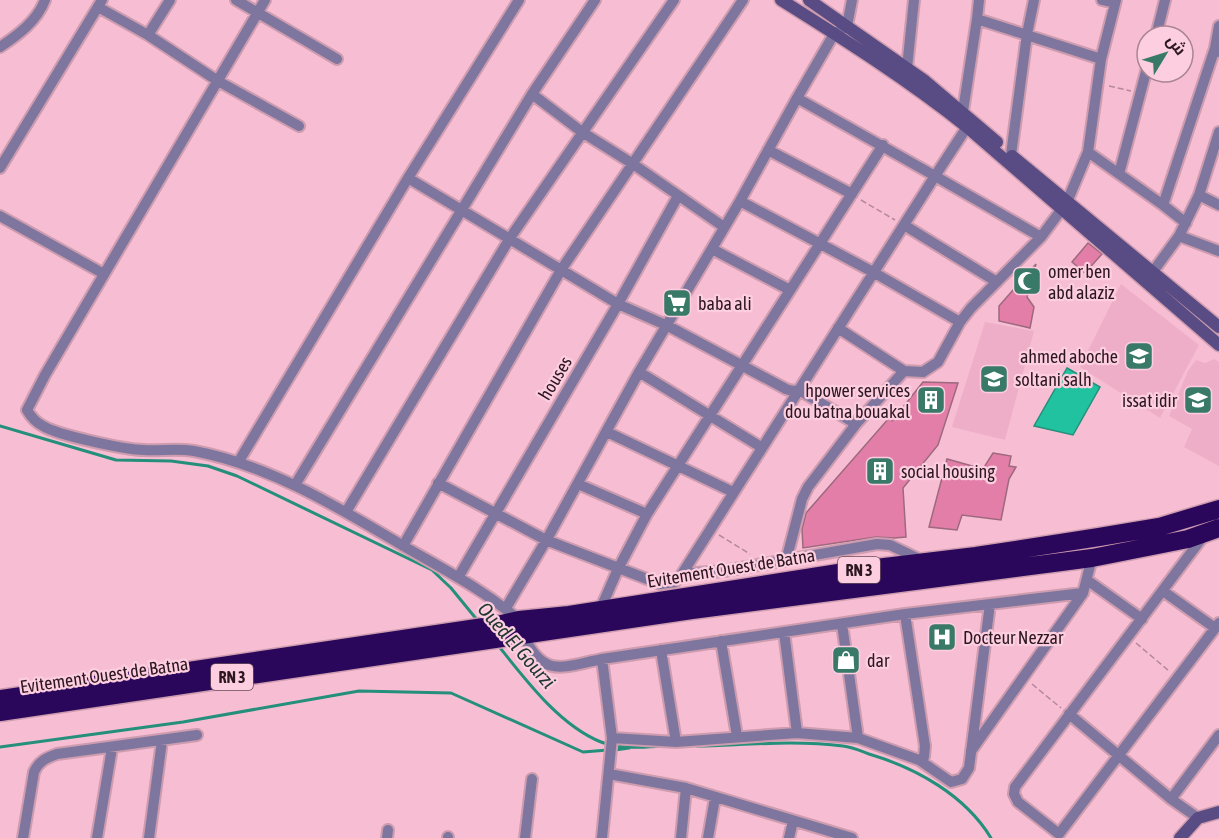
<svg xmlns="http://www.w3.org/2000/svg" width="1219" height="838" viewBox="0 0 1219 838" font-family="'Asap Condensed',Cairo,sans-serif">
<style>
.built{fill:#efaec7}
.water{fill:#21c2a0;stroke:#248f7a;stroke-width:1.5}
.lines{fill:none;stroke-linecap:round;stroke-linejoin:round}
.stream{stroke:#248f7a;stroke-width:3}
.building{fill:#e37ea9;stroke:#9c697d;stroke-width:1.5}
.street-casing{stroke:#ce9caf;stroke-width:14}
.secondary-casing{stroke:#ce9caf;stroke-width:15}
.highway-casing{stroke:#ce9caf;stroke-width:21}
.path{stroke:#b6889a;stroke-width:1.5;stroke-dasharray:6 3;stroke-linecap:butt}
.street{stroke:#7e769e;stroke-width:10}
.secondary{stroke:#594b83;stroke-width:12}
.highway{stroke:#2b075c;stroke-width:18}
.labels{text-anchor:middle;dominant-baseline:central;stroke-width:4.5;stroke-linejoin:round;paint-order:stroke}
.shield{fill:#fdcee0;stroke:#6b4e5a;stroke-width:1.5}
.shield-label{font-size:16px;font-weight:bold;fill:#2c1720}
.poi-label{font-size:18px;fill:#2c1720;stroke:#fdcee0;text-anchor:start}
.street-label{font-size:18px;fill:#2c1720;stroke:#fdcee0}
.water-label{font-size:20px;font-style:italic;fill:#1f3730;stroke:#fdcee0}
</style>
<rect width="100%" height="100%" fill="#f7bdd3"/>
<path class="built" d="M1121,284l78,61 -39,73 -80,-51z
M985,322l49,9 -29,109 -53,-13z
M1214,359l5,3v104l-35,-19 8,-18 -23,-13 19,-45 8,-11 9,3z"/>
<path class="water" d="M1067,368l33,19 -27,48 -39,-9z"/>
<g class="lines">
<path class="stream" d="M0,426l116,34 55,1 37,5 29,10 195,94 19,18 27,33
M497,644c28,35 62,81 104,98 20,8 44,5 65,4
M697,746c48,-1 98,-6 146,0 9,1 18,5 26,8 47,14 96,41 122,84
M0,747l183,-25 176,-31 92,2 132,59 25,-2
M615,750l14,-2"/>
</g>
<path class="building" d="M1088,243l14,11 -17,19 -13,-11z
M1036,264l-9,33 7,10 -4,21 -31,-7v-15z
M923,382l35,1 -20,62 -35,43 3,49 -12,1 -18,-1 -73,11 -1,-19 4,-16 83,-95 3,3z
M993,453l18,3 -2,10 7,1 -7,12 -8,41 -39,-5 -5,15 -28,-3 18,-68 36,10z"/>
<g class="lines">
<g class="street-casing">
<path id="street" d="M236,0l101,59
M265,0l-220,375 -18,35c4,7 8,12 16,16 14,9 83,24 101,24 17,1 33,-2 50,1 75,14 142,55 206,93 41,24 83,45 119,76
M1102,0l13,3
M98,7l50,28 22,-35
M977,19l2,-19
M1219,26l-4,22 4,4
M148,35l70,46 81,45
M1156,36l9,-36
M0,47c18,-12 37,-26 45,-47
M907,68l7,-68
M532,94l50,38 51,32 91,63
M963,111l14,-92 124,40
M967,127l-32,49 106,61 26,-35 21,-50 75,53
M768,150l84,44
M1088,152l13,-93 15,-59
M1007,162l4,-7 16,-121 7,-34
M0,168l102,-168
M1119,174l28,-106
M408,178l210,126 50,22 118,63 6,2 7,-1 57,34
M1199,195l20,10
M740,201l133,71 87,50
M0,216l104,58
M1186,223l-23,-18 52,-157
M904,225l93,57
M1179,236l20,-41 20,-63
M712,249l78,41
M1149,277l30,-41 40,15
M838,328l66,43 19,1 15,-10 22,-40 11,-14 70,-71
M639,372l122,75
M607,432l126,60
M239,461l169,-283 111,-178
M438,483l108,57 114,44 15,-2 7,-8 42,-3 153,-27 13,1 31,15
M578,484l69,30
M295,485l237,-391 63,-94
M346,512l164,-274 164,-238
M1205,534l-190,253 -1,7 4,8 41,32 160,-211
M403,546l158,-276 182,-270
M786,561l16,-62 6,-12 48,-63 48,-53
M682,574l253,-398 -138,-78 37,-64 13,-8 5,-26
M459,576l159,-272 60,-108
M1087,580l55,39
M1163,591l52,37
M506,608l41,-69 92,-167 101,-171 57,-103
M600,610l18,-41 29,-55 236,-369
M842,624l16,114
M784,632l13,101
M523,635c21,44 39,32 79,24l303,-45 178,-21
M721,641l16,95
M661,650l15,92
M602,659l10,79 64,4 121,-9 61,5 61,22 5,-3 1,-11 -20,-132
M1069,714l102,85 27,19
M971,751l112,-158 9,-35
M919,760l32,22 11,-3 7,-11 21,-164
M609,774l77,14 166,50
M1171,799l48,-64
M23,838l11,-66c5,-11 12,-14 23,-18l140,-19
M97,838l15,-90
M149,838l13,-97
M387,838l1,-8
M448,838v-1
M525,838l7,-59
M602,838l10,-100
M681,838l5,-50
M708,838l7,-40
M789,838l4,-17"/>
</g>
<g class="secondary-casing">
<path id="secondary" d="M781,0c64,40 127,80 186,127l252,218
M809,0l116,81 72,61
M1012,156l207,171
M1180,838l18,-20 21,-6"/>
</g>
<g class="highway-casing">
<path id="highway" d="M0,699l497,-74 22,-5 50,-5 282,-44 125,-15 123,-19 60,-10 60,-18
M0,712l692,-102 400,-52 96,-19 31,-11"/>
</g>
<path class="path" d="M1109,86l22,5
M861,200l34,20
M719,535l31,19
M1136,643l33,28
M1032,684l29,24"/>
<use href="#street" class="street"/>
<use href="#secondary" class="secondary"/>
<use href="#highway" class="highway"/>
</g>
<defs>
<g id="mosque-square" transform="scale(1.5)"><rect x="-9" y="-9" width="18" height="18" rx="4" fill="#387968" stroke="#fdcee0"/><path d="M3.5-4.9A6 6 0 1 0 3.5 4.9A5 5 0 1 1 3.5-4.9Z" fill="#fff"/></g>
<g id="supermarket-square" transform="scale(1.5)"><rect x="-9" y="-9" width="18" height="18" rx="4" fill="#387968" stroke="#fdcee0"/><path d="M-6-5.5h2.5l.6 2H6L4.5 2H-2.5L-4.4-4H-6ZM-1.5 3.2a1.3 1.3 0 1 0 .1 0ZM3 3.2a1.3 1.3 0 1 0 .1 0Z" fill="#fff"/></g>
<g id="school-square" transform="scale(1.5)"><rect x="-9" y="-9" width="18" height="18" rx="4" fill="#387968" stroke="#fdcee0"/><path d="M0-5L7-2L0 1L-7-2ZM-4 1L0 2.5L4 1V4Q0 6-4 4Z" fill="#fff"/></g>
<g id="building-square" transform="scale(1.5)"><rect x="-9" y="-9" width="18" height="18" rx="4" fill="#387968" stroke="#fdcee0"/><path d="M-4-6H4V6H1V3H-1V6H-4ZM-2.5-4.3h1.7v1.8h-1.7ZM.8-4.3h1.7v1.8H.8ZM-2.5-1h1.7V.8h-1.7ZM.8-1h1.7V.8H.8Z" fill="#fff"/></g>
<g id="hospital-square" transform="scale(1.5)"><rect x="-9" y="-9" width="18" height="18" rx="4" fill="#387968" stroke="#fdcee0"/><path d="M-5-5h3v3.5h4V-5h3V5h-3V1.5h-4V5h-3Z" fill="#fff"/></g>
<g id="shop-square" transform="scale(1.5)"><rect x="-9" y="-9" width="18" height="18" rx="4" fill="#387968" stroke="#fdcee0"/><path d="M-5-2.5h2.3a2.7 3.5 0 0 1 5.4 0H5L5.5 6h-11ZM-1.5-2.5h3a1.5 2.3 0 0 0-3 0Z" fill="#fff"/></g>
</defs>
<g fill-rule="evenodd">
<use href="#mosque-square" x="1027" y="281"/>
<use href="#supermarket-square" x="677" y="303"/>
<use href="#school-square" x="1139" y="356"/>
<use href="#school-square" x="994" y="379"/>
<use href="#building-square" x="931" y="400"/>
<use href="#school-square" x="1198" y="400"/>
<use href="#building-square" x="880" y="471"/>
<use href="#hospital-square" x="942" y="637"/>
<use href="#shop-square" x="846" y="660"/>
</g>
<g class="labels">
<g class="shield">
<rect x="838" y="557" width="42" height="26" rx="4.5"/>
<rect x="211" y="664" width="42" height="26" rx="4.5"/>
</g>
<g class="shield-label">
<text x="859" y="570">RN 3</text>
<text x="232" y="677">RN 3</text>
</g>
<g class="poi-label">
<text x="1048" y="271">omer ben<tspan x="1048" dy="21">abd alaziz</tspan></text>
<text x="698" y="303">baba ali</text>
<text x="1118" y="356" text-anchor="end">ahmed aboche</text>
<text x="1015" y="379">soltani salh</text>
<text x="910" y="390" text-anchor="end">hpower services<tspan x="910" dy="21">dou batna bouakal</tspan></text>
<text x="1177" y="400" text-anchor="end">issat idir</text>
<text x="901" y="471">social housing</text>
<text x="963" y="637">Docteur Nezzar</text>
<text x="867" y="660">dar</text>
</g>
<g class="street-label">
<text transform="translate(555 378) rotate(-59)">houses</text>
<text transform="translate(731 568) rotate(-9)">Evitement Ouest de Batna</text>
<text transform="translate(104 675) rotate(-8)">Evitement Ouest de Batna</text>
</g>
<g class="water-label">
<text transform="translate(517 645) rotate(49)">Oued El Gourzi</text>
</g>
</g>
<g transform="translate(1165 54) rotate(52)"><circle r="28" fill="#fdcee0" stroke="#a98593" stroke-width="1.5"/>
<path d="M0-4.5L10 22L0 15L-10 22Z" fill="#387968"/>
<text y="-9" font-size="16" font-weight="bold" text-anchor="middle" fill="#2c1720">ش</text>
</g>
</svg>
